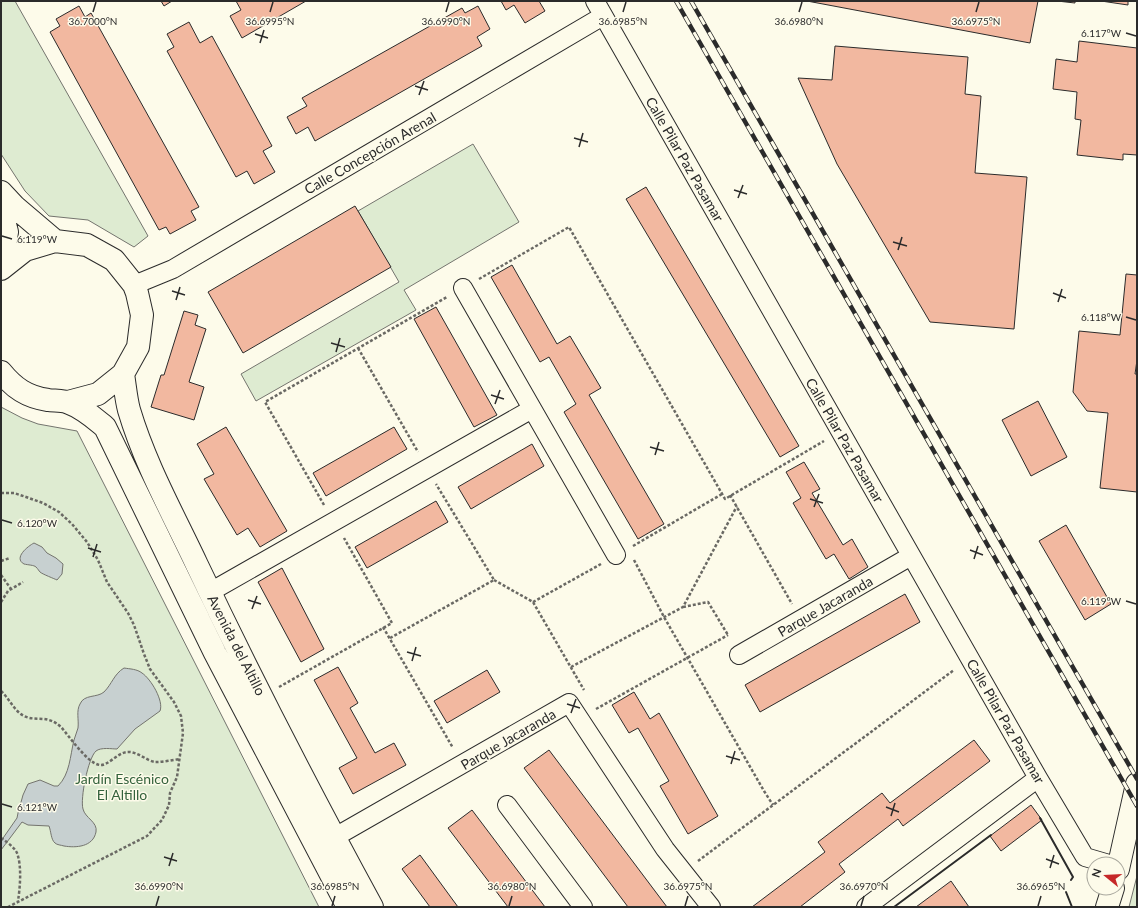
<svg xmlns="http://www.w3.org/2000/svg" width="1138" height="908" viewBox="0 0 1138 908" font-family="Lato,sans-serif">
<style>
.green{fill:#deebd1;stroke:#74746e}
.water{fill:#c7d0d0;stroke:#74746e}
.building{fill:#f2b8a0;stroke:#2b2b2b}
.lines{fill:none;stroke-linecap:round;stroke-linejoin:round}
.street-casing{stroke:#2b2b2b;stroke-width:20}
.secondary-casing{stroke:#2b2b2b;stroke-width:24}
.primary-casing{stroke:#2b2b2b;stroke-width:24}
.path{stroke:#6a6964;stroke-width:2.5;stroke-dasharray:3 2;stroke-linecap:butt}
.street{stroke:#fdfbea;stroke-width:18}
.secondary{stroke:#fdfbea;stroke-width:22}
.primary{stroke:#fdfbea;stroke-width:22}
.rail-casing{stroke:#2b2b2b;stroke-width:4.5}
.rail{stroke:#fdfbea;stroke-width:3;stroke-dasharray:9;stroke-linecap:butt}
.wall{stroke:#2b2b2b;stroke-width:2}
.ticks{fill:none;stroke:#2b2b2b;stroke-width:1.5}
.labels{text-anchor:middle;dominant-baseline:central;stroke-width:3;stroke-linejoin:round;paint-order:stroke}
.street-label{font-size:14px;fill:#2b2b2b;stroke:#fdfbea}
.park-label{font-size:14px;fill:#34623c;stroke:#fdfbea}
.ticks-label{font-size:10px;text-anchor:middle;fill:#2b2b2b;stroke:#fdfbea;stroke-width:3;stroke-linejoin:round;paint-order:stroke}
</style>
<rect width="100%" height="100%" fill="#fdfbea"/>
<path class="green" d="M1,1h14l133,235 -14,11 -46,-27 -39,-4 -24,-25 -24,-37z
M473,144l46,78 -115,68 12,20 -160,91 -15,-27 158,-92 -41,-71z
M1,407l21,11 16,6 39,7 242,476h-318z
M1137,876v31h-8z"/>
<path class="water" d="M34,543l8,4 5,6 9,5 7,6 -1,10 -5,6c-2,-1 -15,-6 -17,-8 -1,-1 -2,-3 -4,-5 -2,-2 -8,-2 -12,-3 -11,-6 4,-18 10,-21z
M124,668c6,1 13,1 18,5 9,6 22,28 18,38l-25,18 -18,20c-5,0 -16,-2 -21,2 -8,7 -16,48 -13,58 2,9 15,13 13,23 -3,15 -20,16 -32,14 -3,-1 -7,-1 -9,-3 -4,-3 -4,-12 -6,-17l-21,-1 -6,-3 -21,28v-9l16,-23 1,-5 5,-18 5,-11 12,-4 14,6h4c12,-12 12,-30 16,-46 1,-4 3,-8 4,-12 1,-8 -2,-17 2,-24 4,-10 17,-6 24,-12 8,-8 10,-18 20,-24z"/>
<path class="building" d="M161,1h11l-8,5z
M236,1h70l-64,37 -12,-22 11,-6z
M501,1h38l6,10 -20,12 -11,-18 -8,5z
M807,1h231l-8,42z
M1057,1h18v2z
M1101,1h27v4z
M79,6l6,11 6,-4 108,194 -8,4 5,9 -26,14 -4,-7 -7,3 -109,-198 10,-6 -4,-7z
M478,6l12,23 -13,8 5,9 -167,95 -7,-14 -12,7 -9,-17 20,-11 -5,-8 160,-90 3,5z
M189,22l11,21 12,-7 60,110 -9,5 12,21 -21,12 -7,-13 -11,6 -69,-126 7,-4 -7,-13z
M1079,41l58,7v107l-14,-1v6l-46,-5 4,-35 -6,-1 2,-27 -24,-3 3,-30 21,3z
M835,46l133,11 -3,37 16,2 -6,77 52,4 -13,152 -84,-7 -93,-158 -39,-86 34,2z
M646,187l153,259 -19,11 -154,-258z
M355,206l36,61 -148,86 -35,-61z
M512,265l45,79 13,-8 31,52 -12,7 75,129 -26,15 -74,-127 12,-8 -27,-47 -9,5 -49,-85z
M1126,274l11,1v85l-2,14h2v118l-37,-4 8,-75 -21,-2 -14,-19 6,-61 41,4z
M436,307l61,108 -23,12 -60,-108z
M184,311l14,4 -3,10 11,4 -17,53 15,5 -10,33 -43,-13 10,-32h3z
M1038,401l29,56 -36,19 -29,-56z
M226,427l61,104 -27,16 -12,-19 -11,7 -33,-56 10,-5 -17,-30z
M394,427l13,22 -81,47 -13,-23z
M532,444l12,22 -73,43 -13,-22z
M804,462l16,27 -8,4 31,52 9,-6 16,28 -19,12 -15,-25 -8,5 -33,-56 8,-5 -15,-26z
M436,501l12,21 -81,46 -12,-21z
M1066,525l45,79 -26,16 -46,-79z
M282,568l42,81 -23,13 -43,-80z
M905,594l15,28 -160,90 -15,-27z
M338,667l20,36 -8,5 25,45 19,-10 12,22 -53,29 -14,-26 18,-10 -43,-78z
M487,670l13,22 -53,31 -13,-22z
M634,692l16,27 9,-6 59,103 -30,18 -28,-48 9,-5 -31,-53 -9,5 -17,-28z
M974,740l16,21 -87,65 -5,-7 -59,45 6,8 -45,35h-48l73,-55 -7,-10 64,-49 8,10z
M549,750l118,157h-39l-104,-139z
M1031,805l11,15 -41,31 -11,-15z
M472,810l73,97h-37l-60,-79z
M420,855l38,52h-28l-28,-38z
M951,881l18,26h-53z"/>
<g class="lines">
<g class="street-casing">
<path id="street" d="M595,1l443,777 47,79 24,7
M134,285l39,-16 430,-253
M463,288l153,267
M210,592l322,-183
M739,655l172,-99
M507,805l76,102
M335,837l234,-134 96,146 46,58
M866,907l172,-129"/>
</g>
<g class="secondary-casing">
<path id="secondary" d="M1,192l14,15 40,34
M1,209l6,23 -6,36
M1,269l24,-19 30,-9 32,4 27,15 20,25 3,8 5,22 -4,32 -15,27 -25,20 -30,8
M1,372c13,16 26,25 47,28 6,1 15,0 21,3 14,5 25,15 36,24l110,226 133,254
M123,374c2,12 3,25 6,36 16,54 44,104 68,155 55,116 114,230 175,342"/>
</g>
<g class="primary-casing">
<path id="primary" d="M1118,869l19,-85
M1107,907l6,-19"/>
</g>
<path class="path" d="M479,279l90,-52 156,272 99,-58
M358,348l60,104
M1,493h13l12,4 17,6 16,9 13,12 15,18 11,18 9,22 21,31 6,12 10,29 6,15 24,33 7,14 2,17 -6,44 -7,16 -1,12 -7,15 -15,16 -139,71
M730,495l62,109
M324,505l-59,-103 182,-105
M633,546l89,-52
M634,560l30,57 100,174 9,14
M1,561l9,-3
M1,575l10,14
M494,580l39,22 51,88
M1,602l7,-11 15,-9
M533,602l68,-38
M683,607l25,-5 20,33
M383,627l70,121
M390,638l104,-58 -58,-96
M571,667l112,-60 54,-101
M279,687l113,-64 -48,-85
M1,691c8,7 13,20 23,25 12,6 23,-2 37,11 8,9 27,37 39,38 8,1 17,-12 27,-13 10,-1 20,9 28,10 8,0 17,-2 25,-3
M596,709l132,-74
M1,838c6,4 13,9 16,15 5,13 3,35 1,48
M698,861l256,-191"/>
<use href="#street" class="street"/>
<use href="#secondary" class="secondary"/>
<use href="#primary" class="primary"/>
<g class="rail-casing">
<path id="rail" d="M676,1l461,805
M691,1l446,778"/>
</g>
<use href="#rail" class="rail"/>
<path class="wall" d="M1040,818l33,59 -2,3
M1066,892l6,15
M894,907l97,-72"/>
</g>
<path class="ticks" d="M93,12l3,-10M270,12l3,-10M446,12l3,-10M623,12l3,-10M799,12l3,-10M976,12l3,-10M1126,33l10,3M255,34l13,4M260,43l4,-13M415,86l13,4M419,95l5,-14M574,138l14,4M579,147l4,-14M734,190l13,4M738,198l5,-13M2,236l10,3M893,242l14,4M898,250l4,-13M172,291l13,4M1053,293l13,5M176,300l4,-13M1058,302l4,-13M1126,317l10,3M331,343l14,4M336,352l4,-14M491,395l13,4M495,404l5,-14M650,447l14,4M655,455l4,-13M810,499l13,4M814,507l5,-13M2,520l10,3M88,548l13,4M970,550l13,5M93,557l4,-13M974,559l4,-13M248,600l13,4M1126,601l10,3M252,609l5,-13M407,652l14,4M412,661l4,-14M567,704l13,4M571,713l5,-14M726,756l14,4M731,764l4,-13M2,804l10,3M886,807l13,5M891,816l4,-13M164,857l13,4M1046,859l13,5M169,866l4,-13M1050,868l4,-13M156,906l3,-10M332,906l3,-10M509,906l3,-10M685,906l3,-10M861,906l3,-10M1038,906l3,-10"/>
<g class="labels">
<g class="street-label">
<text transform="translate(370 153) rotate(-30)">Calle Concepción Arenal</text>
<text transform="translate(685 159) rotate(60)">Calle Pilar Paz Pasamar</text>
<text transform="translate(845 440) rotate(60)">Calle Pilar Paz Pasamar</text>
<text transform="translate(825 606) rotate(-30)">Parque Jacaranda</text>
<text transform="translate(237 645) rotate(63)">Avenida del Altillo</text>
<text transform="translate(1006 721) rotate(60)">Calle Pilar Paz Pasamar</text>
<text transform="translate(508 739) rotate(-30)">Parque Jacaranda</text>
</g>
<g class="park-label">
<text x="122" y="778">Jardín Escénico<tspan x="122" dy="16">El Altillo</tspan></text>
</g>
</g>
<g class="ticks-label">
<text x="93" y="25">36.7000°N</text>
<text x="270" y="25">36.6995°N</text>
<text x="446" y="25">36.6990°N</text>
<text x="623" y="25">36.6985°N</text>
<text x="799" y="25">36.6980°N</text>
<text x="976" y="25">36.6975°N</text>
<text x="1101" y="37">6.117°W</text>
<text x="37" y="243">6.119°W</text>
<text x="1101" y="321">6.118°W</text>
<text x="37" y="527">6.120°W</text>
<text x="1101" y="605">6.119°W</text>
<text x="37" y="811">6.121°W</text>
<text x="159" y="890">36.6990°N</text>
<text x="335" y="890">36.6985°N</text>
<text x="512" y="890">36.6980°N</text>
<text x="688" y="890">36.6975°N</text>
<text x="864" y="890">36.6970°N</text>
<text x="1041" y="890">36.6965°N</text>
</g>
<rect width="1138" height="908" fill="none" stroke="#2b2b2b" stroke-width="4"/>
<g transform="translate(1106 876) rotate(288)"><circle r="19" fill="#fdfbea" stroke="#a9a89e"/>
<path d="M0-3L7 15L0 10L-7 15Z" fill="#c62828"/>
<text y="-6" font-size="11" font-weight="bold" text-anchor="middle" fill="#2b2b2b">N</text>
</g>
</svg>
